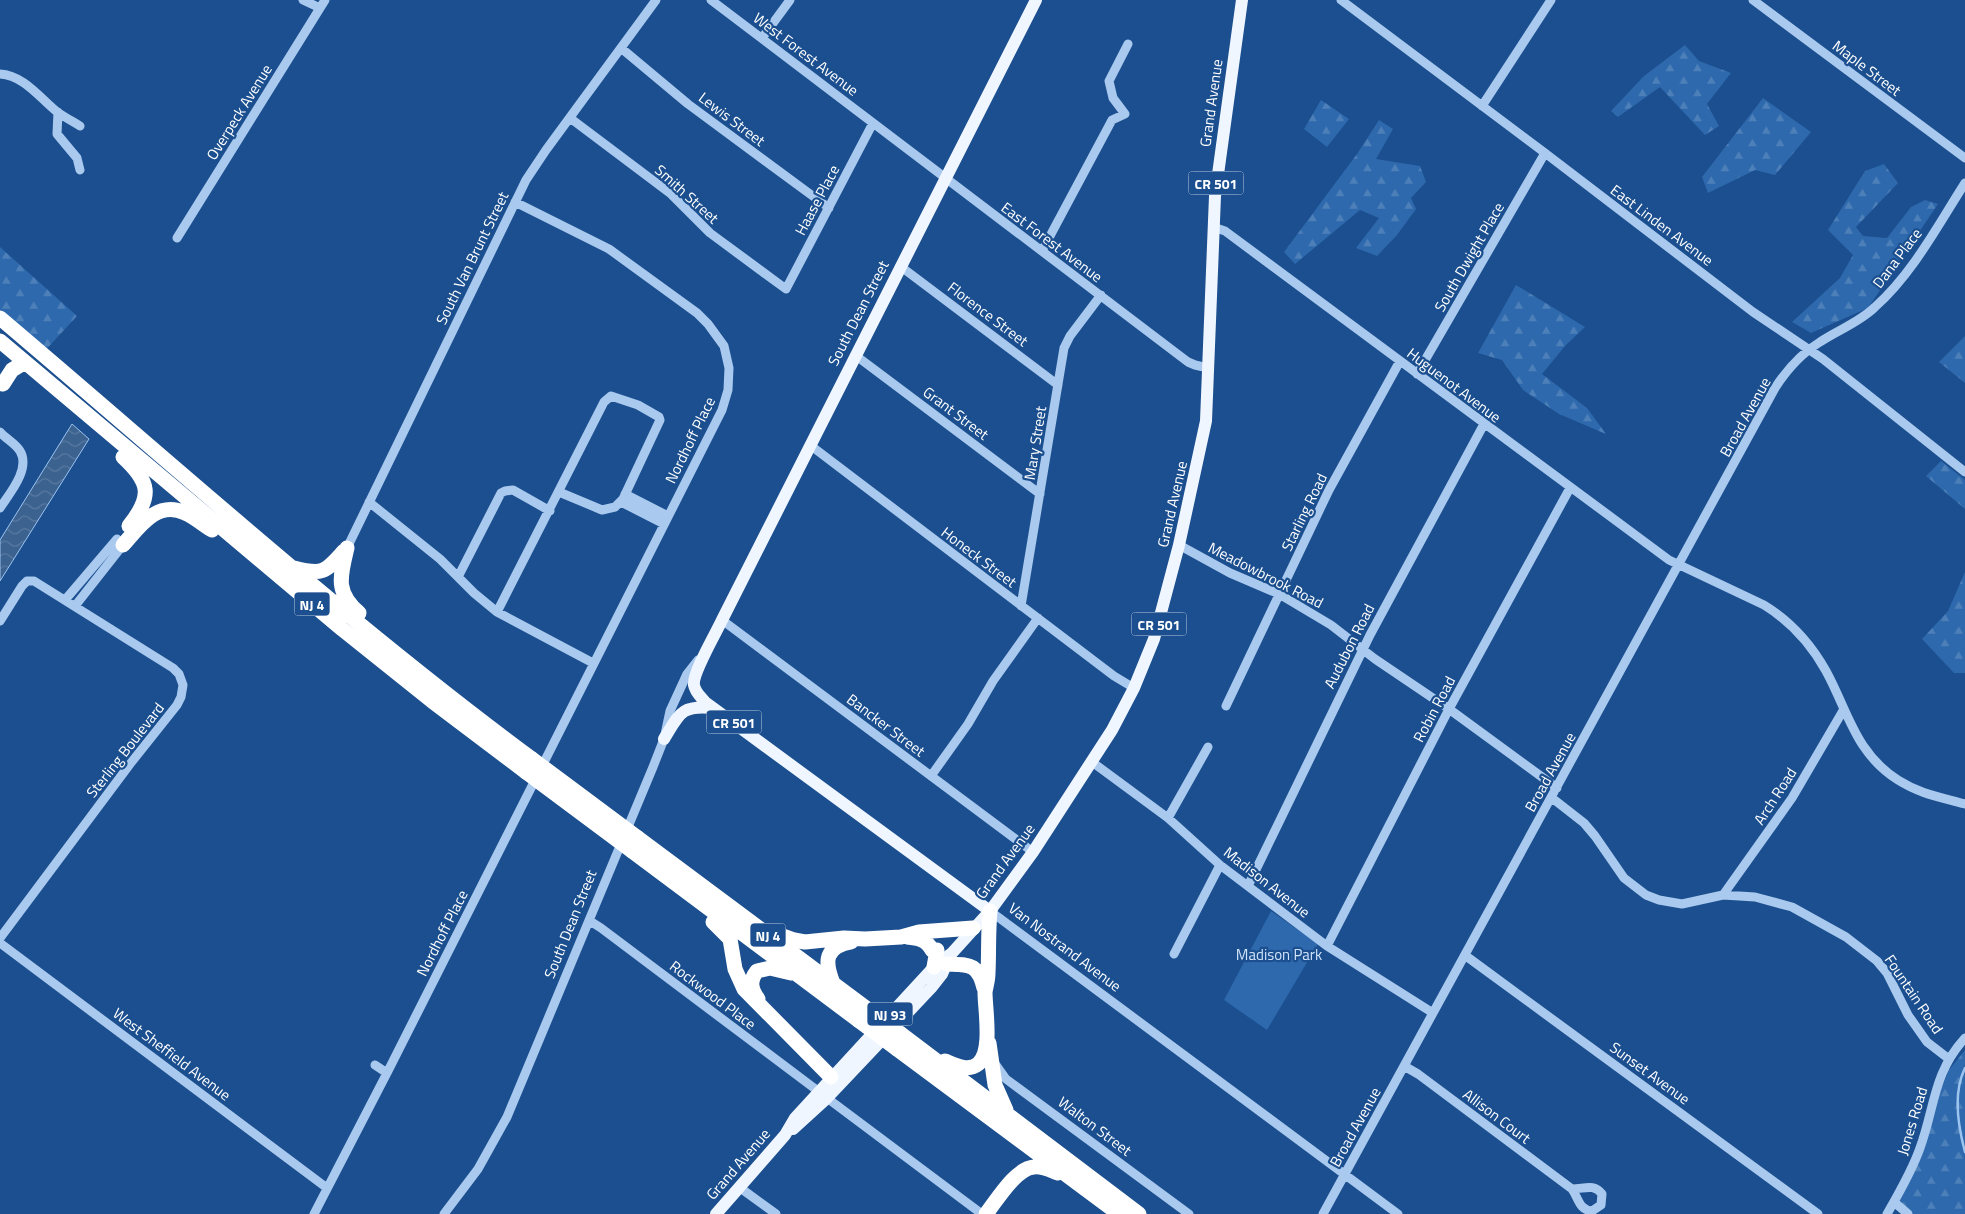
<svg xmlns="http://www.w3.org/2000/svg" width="1965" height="1214" viewBox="0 0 1965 1214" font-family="'Titillium Web',sans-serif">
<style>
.forest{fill:url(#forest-firs)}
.park{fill:#2e69ad}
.water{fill:url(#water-waves);stroke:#9cc4f0}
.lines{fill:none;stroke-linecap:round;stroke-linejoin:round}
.stream{stroke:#9cc4f0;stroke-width:2.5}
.minor{stroke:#a9c9ee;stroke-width:9}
.major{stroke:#f0f6ff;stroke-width:12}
.highway{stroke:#fff;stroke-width:15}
.highway-bridge{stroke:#fff;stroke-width:15}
.labels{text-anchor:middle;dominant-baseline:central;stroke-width:4.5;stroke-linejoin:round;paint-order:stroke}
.shield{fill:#1b4f8f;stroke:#bbcadd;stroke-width:1}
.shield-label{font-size:14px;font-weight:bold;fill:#fff}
.street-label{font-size:15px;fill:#fff;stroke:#1b4f8f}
.park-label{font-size:15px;fill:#cfe3fa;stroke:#1b4f8f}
</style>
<defs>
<pattern id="forest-firs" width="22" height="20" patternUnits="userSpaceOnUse" patternTransform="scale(1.25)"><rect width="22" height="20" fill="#2e69ad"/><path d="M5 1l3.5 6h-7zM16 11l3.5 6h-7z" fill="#4d80b9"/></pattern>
<pattern id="water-waves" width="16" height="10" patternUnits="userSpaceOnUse" patternTransform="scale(1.25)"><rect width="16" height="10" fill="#3c6290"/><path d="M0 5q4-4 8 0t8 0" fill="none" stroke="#597aa1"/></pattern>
</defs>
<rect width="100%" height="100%" fill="#1b4f8f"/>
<path class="forest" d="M1685,45l14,16 32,12 -24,31 12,22 -14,9 -45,-48 -42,30 -7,-6 33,-35z
M1763,98l48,34 -36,43 -20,-5 -47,23 -6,-16z
M1321,100l28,19 -22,28 -23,-18z
M1379,120l14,9 -17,30 44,7 6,16 -15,16 5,11 -19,26 -20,21 -21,-8 23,-30 -19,-8 -65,54 -11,-12 73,-98z
M1884,164l14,19 -42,44 7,9 24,2 24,-31 14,-7 13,4 -70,104 -57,25 -19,-11 48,-44 13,-23 -25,-25 37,-59z
M0,247l77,69 -35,38 -42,-36z
M1516,285l69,42 -20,19 -23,28 45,34 19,26 -47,-20 -36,-24 -21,-30 -24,-7z
M1965,336v47l-26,-21z
M1941,461l24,19v29l-39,-33z
M1965,572v101h-11l-32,-34 26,-28z
M1965,1050v164h-62l-9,-9 55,-135z"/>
<path class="park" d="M1271,911l47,33 -51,86 -43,-30z"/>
<path class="water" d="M72,424l17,15 -89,142v-41z"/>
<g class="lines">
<path class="stream" d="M1965,1068c-12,24 -7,58 0,84"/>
<path class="minor" d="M303,0l17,8
M711,0l477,362 7,3 13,3
M1341,0l204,153 208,159 70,47 142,113
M1753,0l212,158
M762,38l28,-38
M621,48l67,56 141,104
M0,74c23,1 40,24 56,37 8,6 16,10 24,15
M1482,106l69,-106
M58,112l-1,22 20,24 3,12
M570,118l101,76 39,39 76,56 87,-166
M1213,227l12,4 444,329 95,45c26,16 47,39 62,66 22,40 29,82 72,109 22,14 42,17 67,24
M177,238l148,-238
M1042,251l70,-131 13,-6 -12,-16 -4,-17 19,-37
M900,266l158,119
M855,355l185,139
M1417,374l128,-221
M0,432c6,7 15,11 20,19 11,18 -11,43 -20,57
M810,445l304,231 20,12
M625,494l43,22
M369,502l71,57 34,34 23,19 96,51
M621,502l43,22
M1179,545l51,28 49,21 52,31 44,34 74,50 108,79
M347,548l179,-368 20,-30 110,-150
M458,577l43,-84 4,-2 8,-1 37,21
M65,600l52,-61
M75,606l48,-61
M1021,606l43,-258 6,-12 31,-41
M497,612l107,-210 7,-6 27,9 21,12 1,3 -37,79 -8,8 -13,3 -43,-18
M722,620l311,232
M0,621l22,-35 5,-5h7l139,87 6,6 4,11 -2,12 -4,8 -47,59 -130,174
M1226,706l103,-216 71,-129
M1092,762l76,56 52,47 107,81 106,67
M931,776l37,-52 25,-43 45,-63
M1552,798l32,25 11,13 29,42 22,17 13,5 23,4 41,-9 32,2 37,10 54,30 31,24 10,12 21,42 19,27 22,17
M1168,818l40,-71
M1248,886l122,-251 114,-211
M1723,895l69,-97 52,-89
M990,911l408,303
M590,921l11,7 217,163
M0,943l327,245
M1327,946l122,-237 121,-221
M1174,954l46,-89
M1466,956l352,258
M375,1065l12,8
M996,1065l10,14 183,135
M1404,1066l14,8 154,115c7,10 7,21 20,22l9,-6 1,-11c-8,-11 -18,-5 -30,-5
M827,1098l155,116
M739,1187l37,27
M1894,1202l14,12
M314,1214l73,-141 335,-663 6,-20 1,-22 -5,-22 -16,-22 -11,-11 -88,-64 -94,-47
M444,1214l34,-45 29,-52 146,-350 11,-28 6,-28 17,-37 11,-14
M1323,1214l452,-826c11,-17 27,-35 45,-46 18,-12 40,-20 55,-35 38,-34 63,-82 90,-124
M1887,1214c12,-21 25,-43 33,-66 15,-41 13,-75 45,-110"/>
<path class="major" d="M664,739c16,-26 17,-34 49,-31
M990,911l-285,-209c-4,-5 -10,-10 -11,-17 -2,-11 22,-52 28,-65l314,-620
M793,1129l34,-31 104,-110 11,-14 8,-18
M716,1214l69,-79 10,-17 139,-151 18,-14 38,-42 43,-59 79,-122 22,-42 20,-49 25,-94 27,-124 9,-225 27,-196"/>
<path class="highway" d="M0,318c176,149 347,304 532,441
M0,341l342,288 90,72 94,71
M3,384l9,-14 13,-8
M123,457c27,25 30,39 6,69
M123,545c17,-19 34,-45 62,-32 10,4 18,12 27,17
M347,548c-7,29 -12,44 12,65
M294,568c28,7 31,5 50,-17
M638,838l232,173
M632,851l226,169
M713,922l17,17 5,30 9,20 87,88
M772,932l22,8 11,2 39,-4 21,1 36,-2 18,-5 54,-4
M907,937c11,1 19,2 25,13h5l-3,17
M947,964c22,1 31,-1 37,24
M833,983c-9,-22 -8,-36 18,-41
M758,999c-7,-10 -9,-18 -1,-28l13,-3 21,5
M901,1034l238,180
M989,1043l6,42 11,25
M897,1049l222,165
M945,1061c10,4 23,11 33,3 15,-12 7,-54 7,-72 1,-6 3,-12 3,-19 1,-21 0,-41 2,-62
M986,1214c11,-14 30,-46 48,-47 8,-1 16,3 24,6"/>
<path class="highway-bridge" d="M532,759l106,79
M526,772l106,79
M870,1011l31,23
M858,1020l39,29"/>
</g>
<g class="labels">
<g class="shield">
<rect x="1188.5" y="171.5" width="55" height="23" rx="4"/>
<rect x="294.5" y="592.5" width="35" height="23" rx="4"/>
<rect x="1131.5" y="612.5" width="55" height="23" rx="4"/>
<rect x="706.5" y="710.5" width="55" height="23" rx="4"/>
<rect x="750.5" y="923.5" width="35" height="23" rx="4"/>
<rect x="867.5" y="1002.5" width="45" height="23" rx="4"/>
</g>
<g class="shield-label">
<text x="1216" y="183">CR 501</text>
<text x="312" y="604">NJ 4</text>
<text x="1159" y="624">CR 501</text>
<text x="734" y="722">CR 501</text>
<text x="768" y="935">NJ 4</text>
<text x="890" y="1014">NJ 93</text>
</g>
<g class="street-label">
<text transform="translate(806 54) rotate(37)">West Forest Avenue</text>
<text transform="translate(1867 68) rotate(37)">Maple Street</text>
<text transform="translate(1211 103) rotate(-82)">Grand Avenue</text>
<text transform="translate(239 112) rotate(-58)">Overpeck Avenue</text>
<text transform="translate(732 119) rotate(37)">Lewis Street</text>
<text transform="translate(687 194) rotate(42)">Smith Street</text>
<text transform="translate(817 200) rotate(-62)">Haase Place</text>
<text transform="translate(1662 225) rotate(37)">East Linden Avenue</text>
<text transform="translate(1052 242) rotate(37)">East Forest Avenue</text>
<text transform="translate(1469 257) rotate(-60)">South Dwight Place</text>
<text transform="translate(472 258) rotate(-64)">South Van Brunt Street</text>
<text transform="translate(1897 258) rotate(-53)">Dana Place</text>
<text transform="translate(858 313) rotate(-63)">South Dean Street</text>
<text transform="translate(988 314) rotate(37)">Florence Street</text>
<text transform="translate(1454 385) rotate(37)">Huguenot Avenue</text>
<text transform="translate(956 413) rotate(37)">Grant Street</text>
<text transform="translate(1745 417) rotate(-61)">Broad Avenue</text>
<text transform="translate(690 440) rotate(-64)">Nordhoff Place</text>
<text transform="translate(1035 443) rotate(-81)">Mary Street</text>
<text transform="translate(1172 504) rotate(-77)">Grand Avenue</text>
<text transform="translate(1304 512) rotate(-64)">Starling Road</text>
<text transform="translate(979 557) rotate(37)">Honeck Street</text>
<text transform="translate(1266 575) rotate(27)">Meadowbrook Road</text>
<text transform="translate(1349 646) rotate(-63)">Audubon Road</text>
<text transform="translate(1434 709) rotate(-62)">Robin Road</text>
<text transform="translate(886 725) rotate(37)">Bancker Street</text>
<text transform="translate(125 750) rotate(-52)">Sterling Boulevard</text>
<text transform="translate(1550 772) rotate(-61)">Broad Avenue</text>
<text transform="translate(1775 796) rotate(-57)">Arch Road</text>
<text transform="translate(1005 861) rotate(-54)">Grand Avenue</text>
<text transform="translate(1267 882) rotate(38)">Madison Avenue</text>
<text transform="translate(570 924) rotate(-68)">South Dean Street</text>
<text transform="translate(442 933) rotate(-63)">Nordhoff Place</text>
<text transform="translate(1065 947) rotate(37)">Van Nostrand Avenue</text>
<text transform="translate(1914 994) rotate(56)">Fountain Road</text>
<text transform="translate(713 995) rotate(37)">Rockwood Place</text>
<text transform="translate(172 1054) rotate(37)">West Sheffield Avenue</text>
<text transform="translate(1650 1073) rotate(36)">Sunset Avenue</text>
<text transform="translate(1497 1116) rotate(37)">Allison Court</text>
<text transform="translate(1912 1121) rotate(-73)">Jones Road</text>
<text transform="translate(1095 1126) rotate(37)">Walton Street</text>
<text transform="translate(1355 1127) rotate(-61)">Broad Avenue</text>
<text transform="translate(738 1164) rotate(-49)">Grand Avenue</text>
</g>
<g class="park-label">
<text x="1279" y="954">Madison Park</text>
</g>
</g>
</svg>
